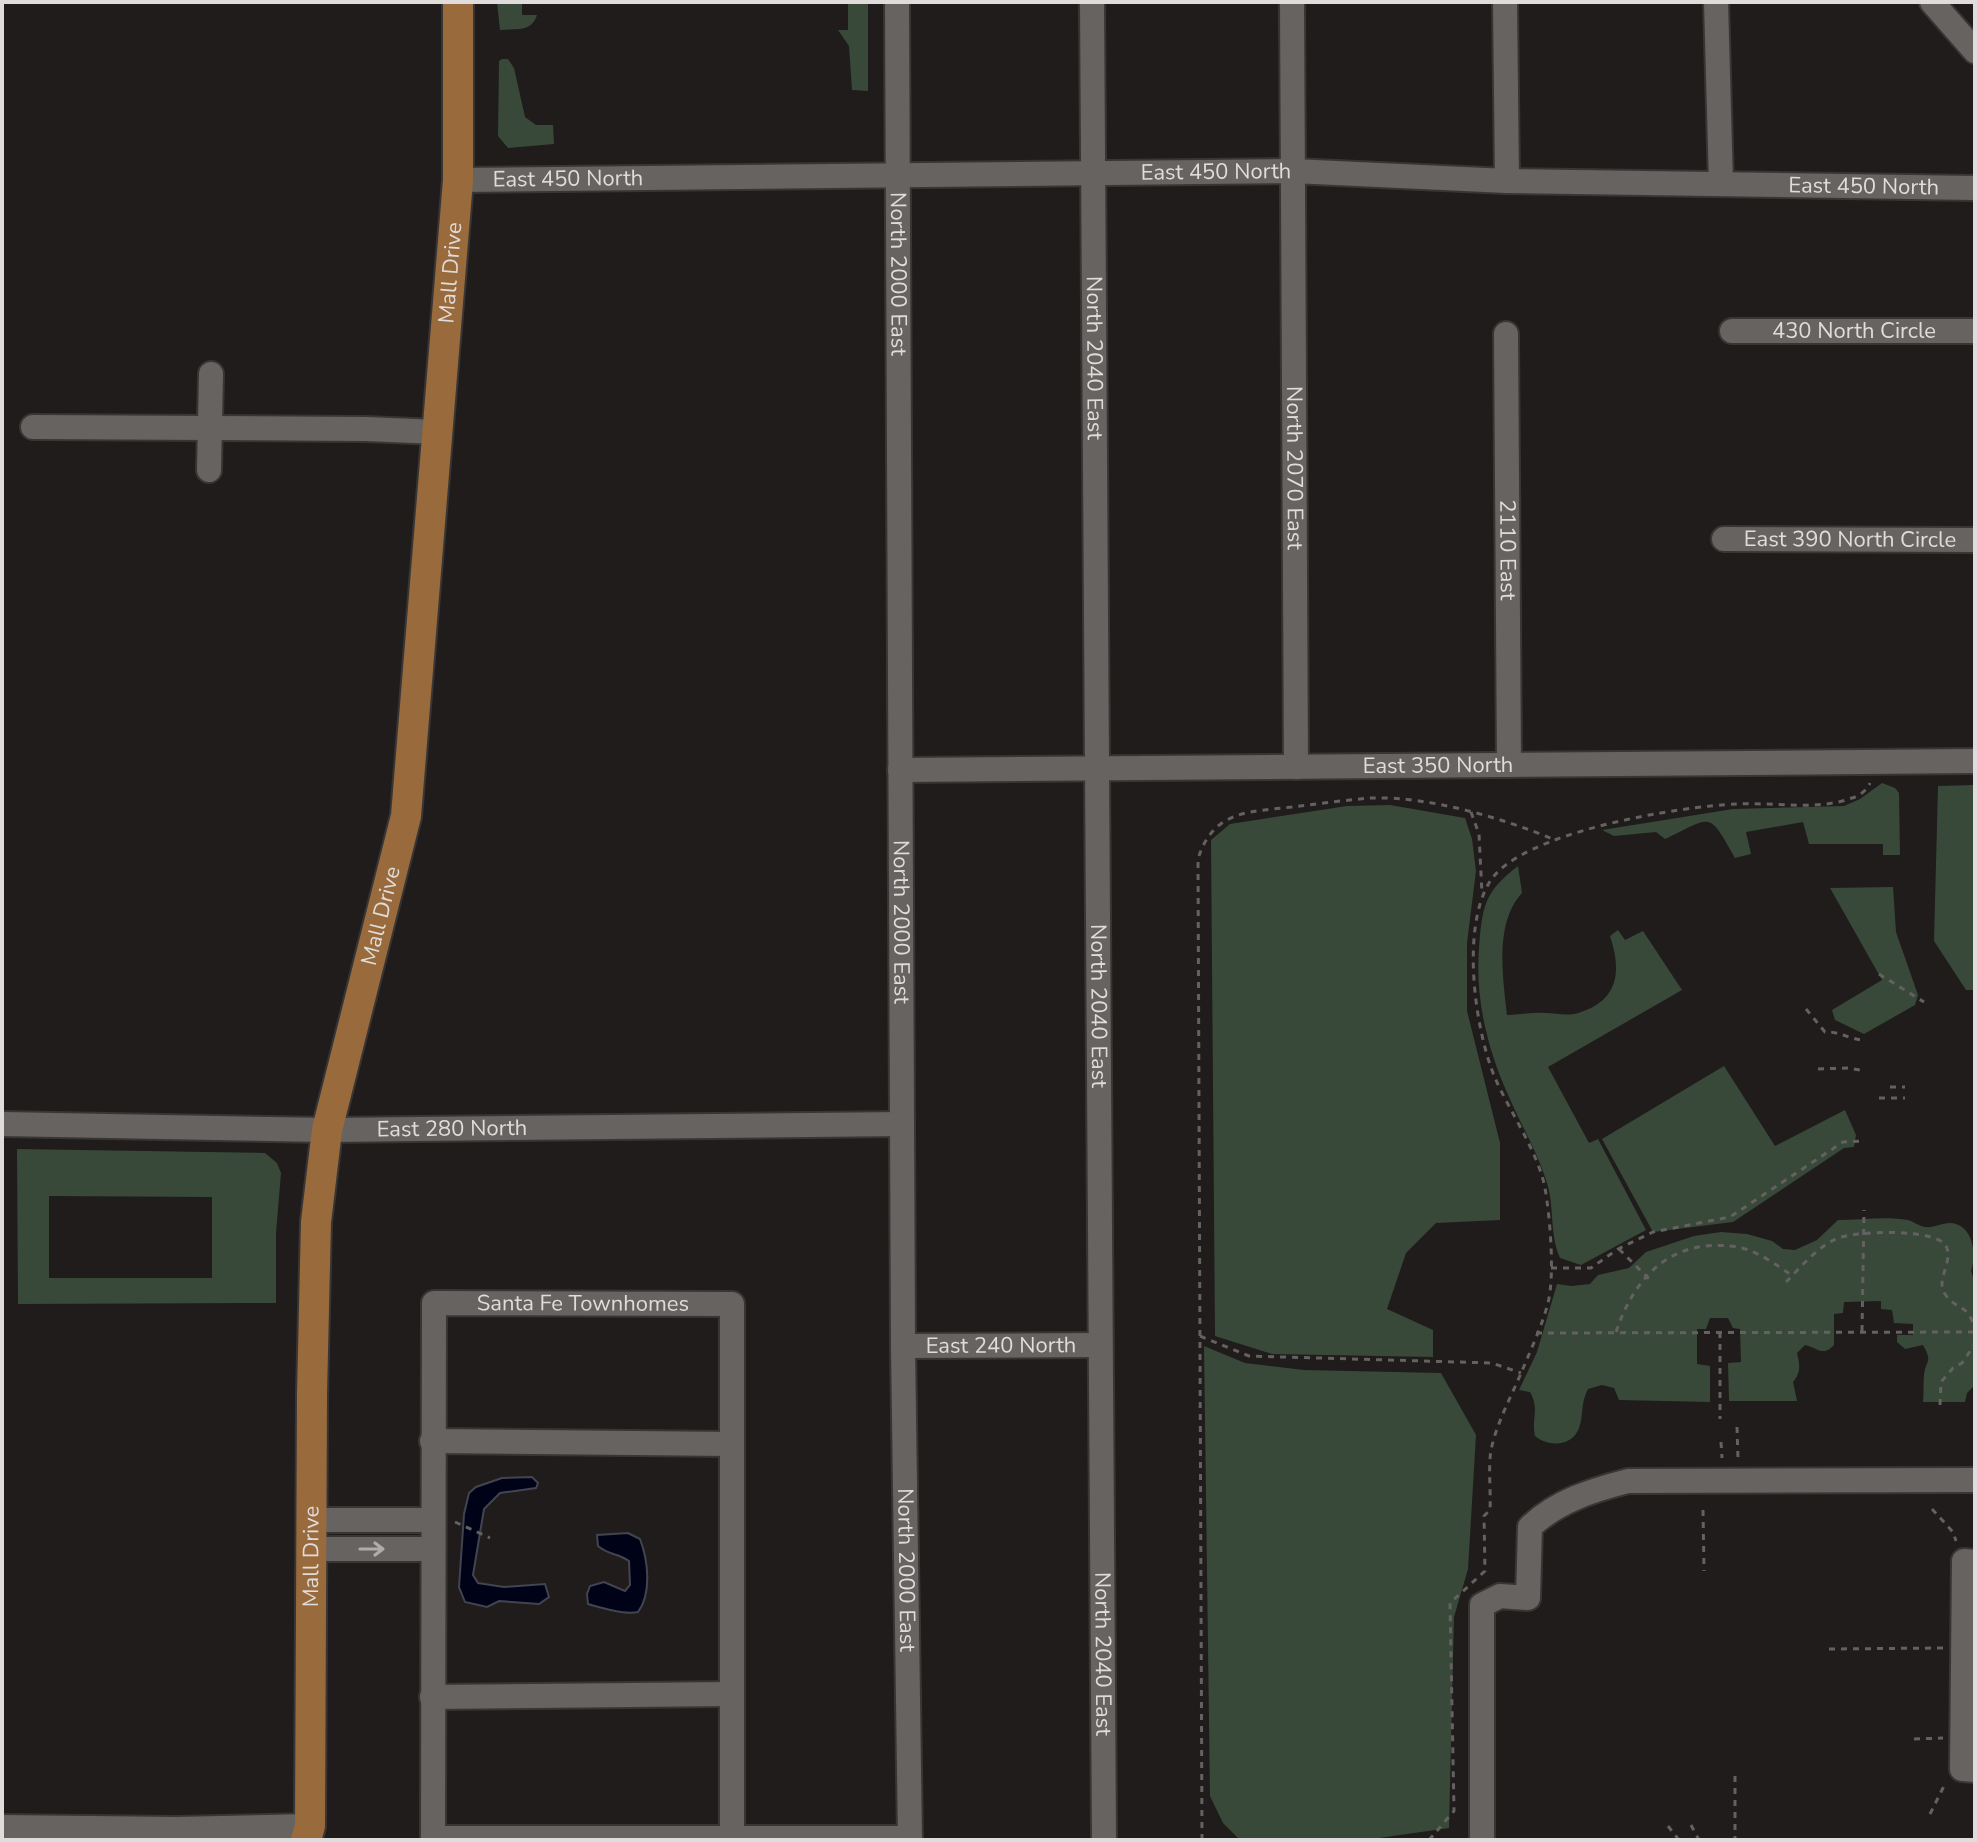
<svg xmlns="http://www.w3.org/2000/svg" width="1977" height="1842" viewBox="0 0 1977 1842" font-family="'Nunito Sans',sans-serif">
<style>
.green{fill:#384939;fill-rule:evenodd}
.water{fill:#000318;stroke:#434452;stroke-width:2}
.lines{fill:none;stroke-linecap:round;stroke-linejoin:round}
.minor-casing{stroke:#383635;stroke-width:28}
.major-casing{stroke:#383635;stroke-width:34}
.path{stroke:#646160;stroke-width:3;stroke-dasharray:6 6;stroke-linecap:butt}
.minor{stroke:#676361;stroke-width:24}
.major{stroke:#996a3c;stroke-width:30}
.oneway{stroke:#afacaa}
.labels{text-anchor:middle;dominant-baseline:central;stroke-width:8;stroke-linejoin:round;paint-order:stroke}
.street-label{font-size:22px;fill:#dfdcdb;stroke:#1f1c1b}
</style>
<rect width="100%" height="100%" fill="#1f1c1b"/>
<path class="green" d="M497,2h25v13h15c-6,18 -20,13 -37,15z
M848,2h20v89l-16,-1 -3,-44 -11,-16h10z
M502,59h6l6,9 11,49 11,8h17l1,19 -46,4 -10,-12 1,-75z
M1882,783l13,5 4,5 1,62h-17v-11h-74l-6,-22 -57,10 5,22 -16,4c-27,-48 -22,-42 -70,-19l-9,-7 -42,4 -12,-6 131,-21 111,-3 16,-7z
M1973,785l2,205h-9l-32,-49 4,-155z
M1390,805l75,13 7,21 4,32 -9,72v68l33,132v77l-64,3 -30,30 -19,56 46,21v27l-161,-3 -57,-18 -4,-496 19,-16 117,-18z
M1518,866l4,27c-28,30 -19,85 -15,122 12,0 25,-3 38,-2 12,0 24,4 36,-1 39,-13 40,-43 29,-76l8,-6 7,10 18,-9 39,59 -134,77 41,76 9,-4 48,91 -65,35 -21,-7c-11,-25 -5,-53 -14,-78 -9,-29 -25,-55 -37,-83 -21,-46 -34,-97 -30,-148 3,-42 5,-57 39,-83z
M1893,887l3,45 22,63 -3,10 -51,29 -29,-14 -3,-10 50,-30 -52,-92z
M1724,1066l51,80 70,-36 11,25 -2,12 -10,1 -111,74 -80,10 -51,-93z
M17,1149l248,4 12,10 4,10 -5,60v70l-258,1zM49,1196l163,1v81h-163z
M1838,1220c22,0 48,-4 70,0 6,2 11,6 17,7 9,1 17,-4 25,-4 23,1 27,31 21,48l4,13v101l-8,8 -2,9h-42c1,-9 0,-18 1,-27 2,-16 9,-12 -1,-30l-18,4 -8,-7v-7h16v-11l-19,-1 -2,-13 -11,-1v-8l-37,1 -1,11 -9,1v31c-11,12 -16,3 -29,0l-8,8c3,12 4,20 -4,29l4,19h-68l-1,-38 13,-1 -1,-33 -7,-1 -5,-10h-18l-4,11h-9v35l13,2v36l-91,-2 -5,-12 -12,-3 -14,4c-8,16 -4,26 -9,39 -7,19 -31,19 -44,8 -4,-19 5,-26 -5,-44l-11,-2 18,-38 20,-68 14,2 19,-2 8,-9 31,-7 17,-16 48,-16 27,-4 26,2 25,7 11,8 12,1 22,-10z
M1204,1346l41,17 59,7 137,3 35,62 -8,134 -14,48 -5,211 -84,12h-125l-17,-17 -13,-27z"/>
<path class="water" d="M532,1477l6,6 -2,5 -36,5 -16,16 -11,66 5,8 26,4 41,-3 4,13 -10,7 -40,-3 -12,6 -22,-5 -6,-15 5,-73 5,-21 7,-6 26,-9z
M628,1533l12,6c8,21 12,54 -2,73 -12,3 -37,-4 -50,-8l-1,-10 3,-8 14,-4 21,9 5,-6 -1,-24c-11,-8 -21,-6 -31,-15l-1,-11z"/>
<g class="lines">
<g class="minor-casing">
<g id="minor">
<path id="s1" d="M897,2l6,1344 7,494"/>
<path id="s2" d="M1092,2l12,1838"/>
<path id="s3" d="M1292,2l4,765"/>
<path d="M1505,2l2,179"/>
<path d="M1716,2l5,182"/>
<path d="M1932,2l43,49"/>
<path id="s4" d="M458,180l835,-9 214,10 468,7"/>
<path id="s5" d="M1732,331h243"/>
<path id="s6" d="M1506,334l3,431"/>
<path d="M33,427l333,2 71,3"/>
<path d="M209,470l2,-96"/>
<path id="s7" d="M1724,539l251,1"/>
<path id="s8" d="M900,770l1075,-9"/>
<path id="s9" d="M2,1124l325,6 575,-6"/>
<path id="s10" d="M903,1346l197,-1"/>
<path d="M432,1441l300,3"/>
<path d="M312,1520h120"/>
<path d="M312,1549h120"/>
<path d="M1975,1562l-11,-1 -2,208 13,1"/>
<path d="M432,1697l299,-3"/>
<path d="M2,1827l174,2 134,-3"/>
<path d="M433,1838h477"/>
<path id="s11" d="M433,1840l1,-537 298,1v536"/>
<path d="M1482,1840v-235l18,-9 28,2 2,-71c27,-26 63,-37 98,-46l347,-1"/>
</g>
</g>
<g class="major-casing">
<g id="major">
<path id="s12" d="M306,1840l4,-14 2,-432 4,-172 11,-92 79,-314 52,-636v-178"/>
</g>
</g>
<path class="path" d="M1471,812l8,22 3,60
M1879,974l45,28
M1806,1009l19,23c15,-1 25,8 40,8
M1818,1069l30,-1 17,3
M1890,1087h15
M1879,1098h26
M1619,1249l34,34
M1551,1268h40l27,-19 35,-17 77,-15 113,-75 21,-1
M1786,1282c15,-15 32,-36 52,-44 18,-7 99,-10 108,8 8,15 -11,34 -1,48 12,18 24,8 30,37
M1862,1331l2,-121
M1616,1332c19,-57 57,-95 121,-85 20,3 39,18 56,29
M1720,1332v87
M1536,1333l439,-1
M1200,1336l49,20 243,7 29,10
M1940,1405l1,-23 12,-14 9,-5 13,-19
M1737,1427l1,32
M1721,1442l1,16
M1932,1509l21,23 3,9
M1703,1510l1,61
M455,1522l35,16
M1829,1649l114,-1
M1914,1739l29,-1
M1735,1776v64
M1930,1814l16,-32
M1691,1825l8,15
M1668,1826l11,14
M1202,1840l-4,-981c15,-49 51,-47 94,-52 26,-3 53,-7 79,-9 57,-2 132,20 184,42
M1429,1840l25,-29 -4,-208 35,-32 -1,-55 6,-6c1,-19 -2,-41 1,-60 6,-28 20,-53 31,-79 9,-22 20,-45 26,-68 7,-28 2,-86 -3,-115 -7,-36 -35,-76 -50,-110 -20,-48 -34,-148 -6,-195 29,-51 193,-77 248,-79 37,-2 81,7 115,-6 8,-2 15,-8 18,-15"/>
<use href="#minor" class="minor"/>
<use href="#major" class="major"/>
</g>
<defs><path id="oneway-shaft" d="M-6 0H5M1.5-3L5.5 0L1.5 3" fill="none" stroke-width="1.6" stroke-linecap="round" stroke-linejoin="round" transform="scale(2)"/></defs>
<use class="oneway" href="#oneway-shaft" transform="translate(372 1549)"/>
<g class="labels">
<g class="street-label">
<text stroke="none"><textPath href="#s4" startOffset="758">East 450 North</textPath></text>
<text stroke="none"><textPath href="#s4" startOffset="110">East 450 North</textPath></text>
<text stroke="none"><textPath href="#s4" startOffset="1406">East 450 North</textPath></text>
<text stroke="none"><textPath href="#s12" startOffset="1580">Mall Drive</textPath></text>
<text stroke="none"><textPath href="#s1" startOffset="272">North 2000 East</textPath></text>
<text stroke="none"><textPath href="#s5" startOffset="122">430 North Circle</textPath></text>
<text stroke="none"><textPath href="#s2" startOffset="356">North 2040 East</textPath></text>
<text stroke="none"><textPath href="#s3" startOffset="466">North 2070 East</textPath></text>
<text stroke="none"><textPath href="#s7" startOffset="126">East 390 North Circle</textPath></text>
<text stroke="none"><textPath href="#s6" startOffset="216">2110 East</textPath></text>
<text stroke="none"><textPath href="#s8" startOffset="538">East 350 North</textPath></text>
<text stroke="none"><textPath href="#s12" startOffset="932">Mall Drive</textPath></text>
<text stroke="none"><textPath href="#s1" startOffset="920">North 2000 East</textPath></text>
<text stroke="none"><textPath href="#s2" startOffset="1004">North 2040 East</textPath></text>
<text stroke="none"><textPath href="#s9" startOffset="450">East 280 North</textPath></text>
<text stroke="none"><textPath href="#s11" startOffset="686">Santa Fe Townhomes</textPath></text>
<text stroke="none"><textPath href="#s10" startOffset="98">East 240 North</textPath></text>
<text stroke="none"><textPath href="#s12" startOffset="284">Mall Drive</textPath></text>
<text stroke="none"><textPath href="#s1" startOffset="1568">North 2000 East</textPath></text>
<text stroke="none"><textPath href="#s2" startOffset="1652">North 2040 East</textPath></text>
</g>
</g>
<rect width="1977" height="1842" fill="none" stroke="#dfdcdb" stroke-width="8"/>
</svg>
